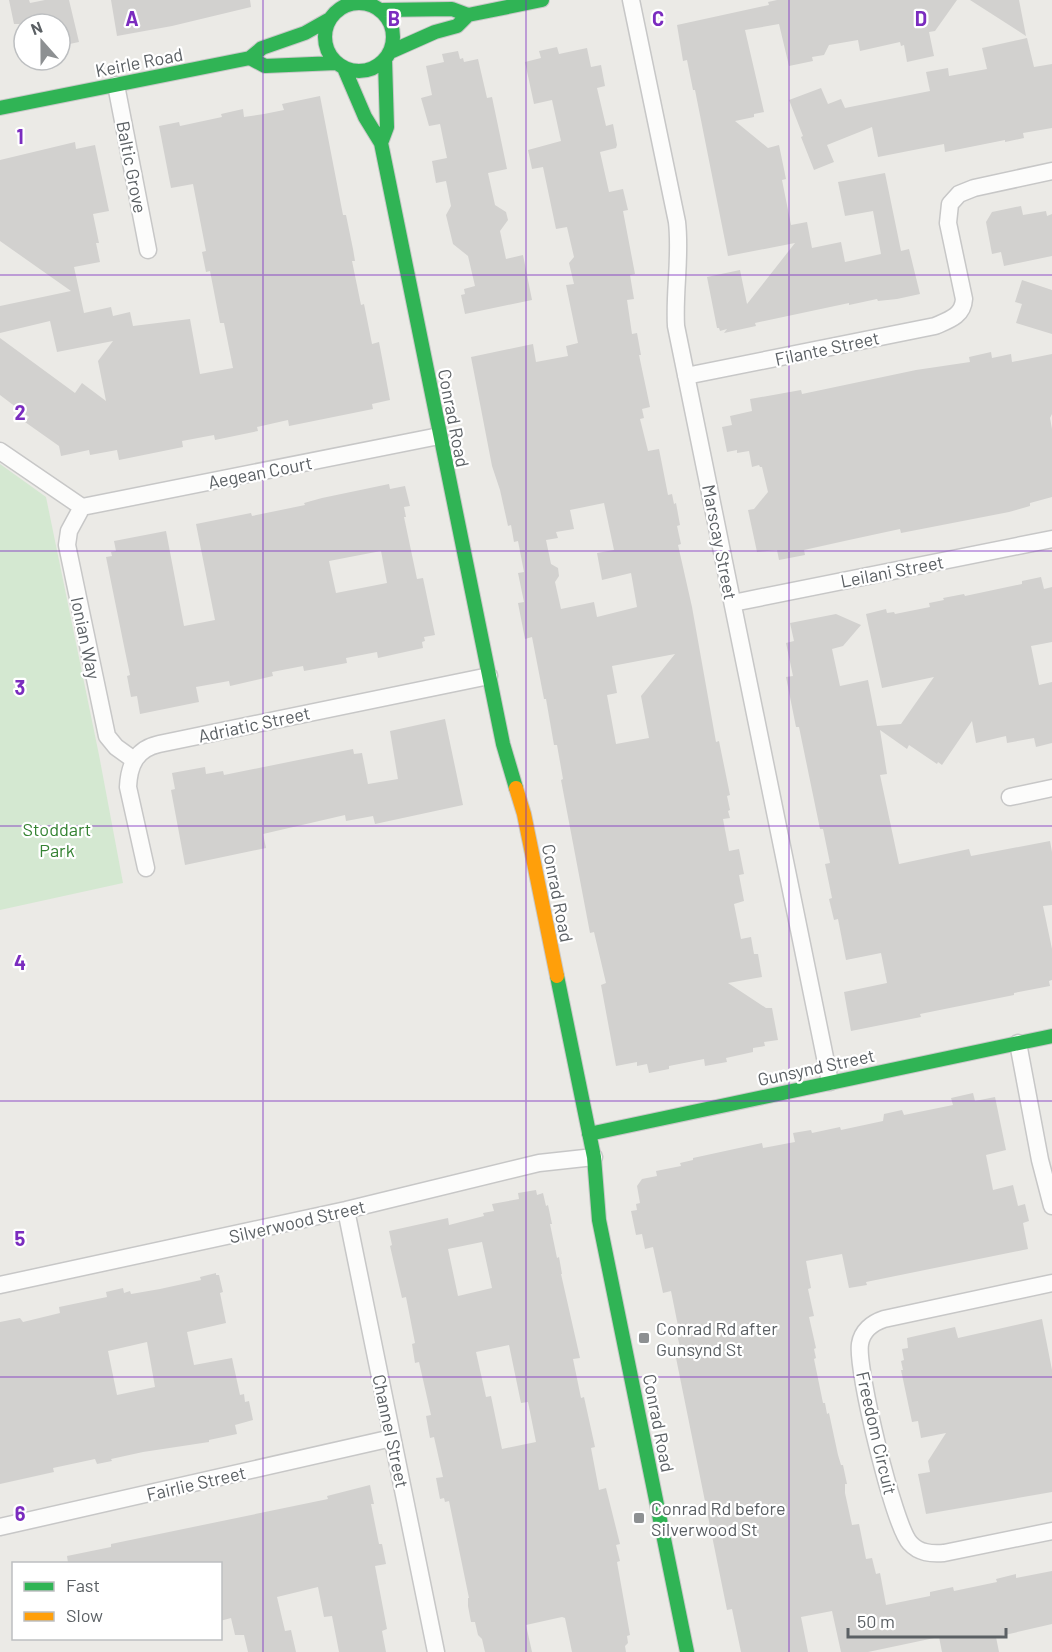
<svg xmlns="http://www.w3.org/2000/svg" width="1052" height="1652" viewBox="0 0 1052 1652" font-family="Barlow,sans-serif">
<style>
.green{fill:#d4e8d1}
.building{fill:#d2d1cf;fill-rule:evenodd}
.lines{fill:none;stroke-linecap:round;stroke-linejoin:round}
.street-casing{stroke:#c7c7c7;stroke-width:19}
.fast-casing{stroke:#c8c8c8;stroke-width:16}
.slow-casing{stroke:#c8c8c8;stroke-width:16}
.street{stroke:#fcfcfb;stroke-width:16}
.fast{stroke:#30b455;stroke-width:14}
.slow{stroke:#ff9f0a;stroke-width:14}
.grid{fill:none;stroke:#7b2cbf;stroke-width:1.5;stroke-opacity:0.55}
.poi-dot{fill:#8d9092;stroke:#fff;stroke-width:2}
.labels{text-anchor:middle;dominant-baseline:central;stroke-width:4.5;stroke-linejoin:round;paint-order:stroke}
.street-label{font-size:18px;fill:#5b6064;stroke:#fff}
.park-label{font-size:18px;fill:#358333;stroke:#fff}
.poi-label{font-size:18px;fill:#5b6064;stroke:#fff;text-anchor:start}
.grid-label{font-size:20px;text-anchor:middle;font-weight:bold;fill:#7b2cbf;stroke:#fff;stroke-width:4.5;stroke-linejoin:round;paint-order:stroke}
</style>
<rect width="100%" height="100%" fill="#ebeae6"/>
<path class="green" d="M0,464l46,33 53,258 24,128 -123,27z"/>
<path class="building" d="M9,0h20l1,3 15,-3h24l10,42 -19,4v-22h-46z
M111,0h139l1,7 -79,19 -55,10z
M777,0h180l-22,31 -6,1 5,24 -27,6 -3,-17 -3,1 -1,-4 -40,9 -2,-11 -29,5 -5,10 -12,2 1,4 -24,5 -10,-42 -34,6 19,82 -10,2v3l-19,4 33,27 11,-3 7,34 -4,1 9,45 16,-3 5,26 29,-6 4,20 36,-8 -8,-43 -28,5 -7,-34 47,-9 16,78 8,-2 11,45 -23,5 -19,2 -1,-2 -28,6v-2l-94,20 1,3 -32,7 3,-4 -7,2 -1,-3h-2l-10,-51 33,-7 7,34 48,-61 -67,13 -33,-166h-2l-6,-30 -4,1 -6,-36 92,-20 -1,-3z
M970,0h49l7,36z
M1027,38l7,29 18,-3v64l-29,5 1,5 -19,4v-2l-60,12 -1,-8 -66,13 -6,-30 -45,18 7,17 -20,8 -13,-33 2,-1 -14,-36 32,-12 7,16 13,-5 4,9 85,-17 -4,-19 22,-4 1,8 38,-7 -5,-21z
M557,47l2,7 28,-6 4,19 10,-2 4,21 -8,2 9,38 7,-2 4,21 -1,3 -16,4 9,40 14,-3 5,21 -5,1 12,63 -5,1 4,24 -7,1 5,34 5,-1 4,22h-2l11,52 -8,2 2,9 -4,1 8,32 11,-2 9,46 4,-1 2,10 2,-1 4,22 -3,1 4,18 -3,1 14,62 24,135 3,-1 11,54 -3,1 3,14 -2,1 2,7 -7,1 6,32 10,-2 5,25 -5,1 5,26 -10,3 7,35 10,-2 3,17h4l4,23 -34,6 38,25h6l6,32 -14,2 1,4 -12,2v4l-27,6 1,4 -22,4 -1,-7 -35,7v3l-20,4 -2,-9 -10,2v-4l-21,4 -15,-81 5,-2 -12,-51 -4,1 -29,-153 2,-1 -6,-34h-3l-8,-46h-2l-12,-62 -7,2 -7,-36 6,-1 -6,-29 6,-1 -6,-31 -4,1 -3,-17 -3,1 -8,-36 -8,-24 -21,-109 62,-13 3,18 32,-6 -2,-10 12,-3 -12,-58 8,-1 -5,-21 5,-6 -7,-30 -11,2 -13,-62 -11,2 -4,-19 33,-9 -9,-41 -18,4 -9,-42 16,-4 -2,-7zM604,503l10,47 -17,3 5,27 29,-7 6,34 -40,10 -3,-15 -33,7 -6,-27 4,-6 -1,-8 -7,-4 -5,-24 12,-2 -2,-6 18,-3 -4,-19zM675,654l-34,42 8,42 -33,6 -9,-49 10,-2 -5,-27z
M458,51l2,8 3,-1 1,4 14,-3 9,39 5,-1 15,72 -19,4 7,32 11,7 2,8 -8,11 6,28 17,-4 9,45 -67,14 -4,-19 4,-1 -1,-5 11,-3 -7,-30 -15,-12 -7,-29 5,-9 -5,-25 -10,2 -4,-22 15,-3 -7,-34 -11,2 -8,-28 11,-3 -6,-29 18,-4 -2,-8z
M320,96l23,119h3l7,34 2,12h-3l9,44 3,-1 8,40 7,-2 11,58 -18,4 1,5 -84,17 -1,-6 -31,7 1,4 -43,9 -1,-5 -32,6 1,6 -64,13 -2,-10 -27,5 -1,-5 -28,6 -2,-10 -34,-24 4,-5 -29,-22v-57l75,55 7,-10 24,18 -8,-40 15,-20 -56,11 -7,-31 -50,12v-27l71,-15 -71,-50v-81l75,-18 1,7 19,-4 14,66 -16,3 6,29h-3l4,19 -26,5 10,46 27,-6 2,9 17,-4 3,14 57,-7 10,55 33,-6 -9,-45h-4l-10,-52 -4,1 -4,-20 4,-1 -13,-67 -22,4 -12,-62 20,-4 1,4 42,-9 -1,-3 22,-5 1,8 20,-3 20,-4 -2,-6z
M1021,206l2,9 23,-4 1,5 5,-2v42l-48,10 -3,-14 -9,2 -6,-32 6,-10z
M1022,280l30,10v44l-36,-11 6,-19 -7,-2z
M991,352l1,6 19,-4 1,8 40,-8v60l-2,4 2,11v68l-22,6v3l-21,6 -108,21 -1,-4 -51,11 -45,10 1,5 -26,5 -2,-10 -20,2 -9,-42 6,-1 14,-17 -6,-25h-2l-1,-2 -7,2 -3,-16 -12,2v-3l-10,2 -5,-25 10,-2 -2,-9 22,-5 -2,-12 51,-9 1,4 114,-24 54,-8 -1,-5z
M389,484l1,5 15,-3 5,20 -6,1 2,10h-2l13,62 6,-1 12,57 -11,2 1,4 -3,1 1,6 -45,10 -1,-6 -31,6 1,5 -43,8 -1,-5 -31,6 1,4 -43,10 -1,-5 -33,6 3,15 -59,12 -3,-18 -6,1 -4,-21 3,-1 -5,-24 -19,-94 6,-1 -1,-4 5,-1 -2,-10 52,-10 18,95 31,-6 -19,-96 55,-11 1,3 53,-11 -1,-2 18,-5zM381,551l6,32 -51,10 -7,-32z
M1041,577l3,12 8,-2v55l-21,4 8,39 13,-3v61l-16,4 -2,-9 -27,5 -1,-7 -30,7 -4,-22 -30,44 -4,-3 -1,2 -28,-19 -2,4 -27,-19 7,44 -7,1 19,89 70,-15 2,7 79,-15 2,11v53l-9,1 9,43v31l-3,1 1,5 -36,7v2l-94,19 1,3 -70,14 -7,-39 43,-9 -6,-30 -35,7 -8,-41 -4,1 -5,-21 3,-1 -7,-34 5,-1 -7,-34h-3l-21,-102h-3l-10,-50 7,-1 -7,-33 8,-2 -4,-18 46,-9 25,11 -18,21 -11,3 8,37 28,-6 9,46 24,-2 33,-47 -52,11 -16,-74 20,-5 1,4 7,-1 1,2 35,-7 -1,-4 15,-3 -1,-2 21,-4 1,2 57,-12v-3z
M445,719l18,86 -88,19 -2,-8 -27,5 -1,-6 -82,19 3,14 -81,17 -14,-75 4,-1 -3,-16 33,-6 1,7 17,-3 1,4 129,-26 1,5 8,-1 6,31 30,-5 -8,-48z
M973,1093l2,8 20,-4 11,53 -20,5 7,35 20,-5 5,21 7,-2 4,17 -6,2 5,26 -162,33 1,3 -18,3 -7,-34 -36,7 5,27 -3,1 6,27 -5,1 7,31 -2,1 2,9 -2,1 9,44h2l2,11 2,-1 9,42 3,10h2l4,19h-2v9l7,32 7,-1 7,35 6,-1 4,16 4,-1 6,32 44,-9v-4l23,-5 1,4 43,-9 -1,-3 20,-5v4l36,-7v53l-56,13 3,15h-57l-3,-15 -71,15h-27l-9,-41 -31,6 7,35h-67l-9,-43 -5,1 -53,-262 6,-1 -5,-21h3l-7,-35 -8,2 -10,-46 -8,2 -3,-15 -6,1 -5,-24 6,-1 -1,-6 4,-1 -3,-17 5,-7 15,-3 -1,-5 25,-5 -1,-3 13,-3v-2l69,-15 1,5 32,-6 -2,-9 18,-3 1,3 28,-6 1,3 42,-9 1,-7 18,-4 2,5 49,-10 -2,-7z
M536,1190l1,5 6,-2 3,13 2,-1 4,19h-2l7,34 2,-1 3,17h-1l19,84 -7,1 8,39 3,-1 11,50 -4,1 8,42 7,-2 14,56 -4,1 4,16 -3,1 13,73 -3,1 1,7 -3,3 1,6h-54l-7,-34 -3,-1 -36,8 6,27h-47l-3,-13 -4,-4 -3,-13h-4l-3,-16v-8h1l-20,-97 -4,1 -1,-4 -4,1 -4,-21 7,-1 -9,-40 -4,1 -4,-22 5,-1 -12,-53 -4,1 -3,-19 3,-1 -9,-46 -4,1 -12,-52 2,-1 -3,-14 59,-13 1,7 35,-9 -1,-3 11,-2 -2,-7 27,-5 -1,-6zM482,1242l10,46 -34,8 -10,-47zM509,1345l12,58 7,-1 8,40 -34,7 -11,-53 -5,1 -10,-45z
M216,1273v2h3l4,17 -3,1 6,30 -39,9 7,33 38,-7 8,37 4,-1 1,8 4,-1 4,19 -18,5 2,9 -28,6v2l-66,10 -32,7 1,2 -15,3 -2,-5 -42,9 1,4 -54,12v-162l20,-4 3,4 37,-9 -1,-6 48,-10 -1,-5 17,-4 1,5 6,-2 1,3 29,-5 41,-9 -1,-3zM147,1342l8,45 -38,8 -9,-44z
M1042,1319l10,51v122l-126,22 -8,-40 12,-2 -2,-11 18,-28 -25,5 -3,-17 -6,1 -11,-52h2l-2,-9 3,-1 -2,-11 6,-1 -1,-10 48,-11 3,11z
M370,1485l4,19h-3l8,40h3l4,20 -11,2 12,63 -5,2 4,21h-47l-7,-36 -8,1 -6,-30 -41,10 8,34 6,-1 5,22h-48l-4,-17h-9l-4,-17 -11,3v-58h-152l-1,-7 44,-9v-3l217,-45 -1,-3z"/>
<g class="lines">
<g class="street-casing">
<path id="street" d="M631,0l46,222c4,35 -3,69 -1,104l154,756
M116,85l32,165
M686,376l249,-50c14,-6 28,-10 29,-27l-16,-76 2,-19 9,-10 15,-6 78,-17
M0,451l82,56
M82,507l357,-71
M82,507l-13,24 -2,14 40,191 9,11 18,13
M733,603l319,-64
M1010,797l42,-9
M146,868l-18,-81c1,-22 8,-38 31,-43l330,-68
M1018,1043l22,117 12,46
M346,1210l90,442
M1052,1283l-168,36c-12,4 -22,12 -24,25 -4,25 34,182 50,199 9,10 21,11 34,10l108,-22
M0,1285l346,-75 193,-47 55,-6
M0,1527l392,-89"/>
</g>
<g class="fast-casing">
<path id="fast" d="M325 37a34 34 0 1 1 68 0a34 34 0 1 1-68 0Z
M381,10l71,-1 16,6 74,-15
M390,52l45,-20 22,-6 11,-11
M250,58l15,8 71,-3
M344,68l21,49 16,26 122,601 13,44
M0,108l250,-50 12,-10 43,-15 23,-13
M381,143l6,-16 -2,-67
M557,976l37,181 5,63 88,432
M589,1134l463,-98"/>
</g>
<g class="slow-casing">
<path id="slow" d="M516,788l8,26 33,162"/>
</g>
<use href="#street" class="street"/>
<use href="#fast" class="fast"/>
<use href="#slow" class="slow"/>
</g>
<path class="grid" d="M263,0v1652M526,0v1652M789,0v1652M0,275h1052M0,551h1052M0,826h1052M0,1101h1052M0,1377h1052"/>
<g class="poi-dot">
<rect x="638" y="1332" width="12" height="12" rx="3"/>
<rect x="633" y="1512" width="12" height="12" rx="3"/>
</g>
<g class="labels">
<g class="street-label">
<text transform="translate(139 62) rotate(-11)">Keirle Road</text>
<text transform="translate(132 167) rotate(79)">Baltic Grove</text>
<text transform="translate(827 348) rotate(-12)">Filante Street</text>
<text transform="translate(454 418) rotate(79)">Conrad Road</text>
<text transform="translate(260 472) rotate(-11)">Aegean Court</text>
<text transform="translate(720 542) rotate(79)">Marscay Street</text>
<text transform="translate(892 571) rotate(-11)">Leilani Street</text>
<text transform="translate(86 638) rotate(78)">Ionian Way</text>
<text transform="translate(254 724) rotate(-12)">Adriatic Street</text>
<text transform="translate(558 893) rotate(79)">Conrad Road</text>
<text transform="translate(816 1067) rotate(-12)">Gunsynd Street</text>
<text transform="translate(297 1221) rotate(-13)">Silverwood Street</text>
<text transform="translate(659 1423) rotate(79)">Conrad Road</text>
<text transform="translate(391 1431) rotate(78)">Channel Street</text>
<text transform="translate(877 1433) rotate(77)">Freedom Circuit</text>
<text transform="translate(196 1483) rotate(-13)">Fairlie Street</text>
</g>
<g class="park-label">
<text x="57" y="829">Stoddart<tspan x="57" dy="21">Park</tspan></text>
</g>
<g class="poi-label">
<text x="656" y="1328">Conrad Rd after<tspan x="656" dy="21">Gunsynd St</tspan></text>
<text x="651" y="1508">Conrad Rd before<tspan x="651" dy="21">Silverwood St</tspan></text>
</g>
</g>
<g class="grid-label">
<text x="132" y="26">A</text>
<text x="394" y="26">B</text>
<text x="658" y="26">C</text>
<text x="921" y="26">D</text>
<text x="20" y="144">1</text>
<text x="20" y="420">2</text>
<text x="20" y="695">3</text>
<text x="20" y="970">4</text>
<text x="20" y="1246">5</text>
<text x="20" y="1521">6</text>
</g>
<rect x="12" y="1562" width="210" height="78" fill="#ffffff" stroke="#bdbfc1" stroke-width="1.5"/>
<rect x="24" y="1582" width="30" height="9" fill="#30b455" stroke="#bdbfc1" stroke-width="1.5"/>
<text x="66" y="1592" font-size="18" fill="#5b6064">Fast</text>
<rect x="24" y="1612" width="30" height="9" fill="#ff9f0a" stroke="#bdbfc1" stroke-width="1.5"/>
<text x="66" y="1622" font-size="18" fill="#5b6064">Slow</text>
<g transform="translate(42 42) rotate(339)"><circle r="28" fill="#ffffff" stroke="#bdbfc1" stroke-width="1.5"/>
<path d="M0-4.5L10 22L0 15L-10 22Z" fill="#8d9092"/>
<text y="-9" font-size="16" font-weight="bold" text-anchor="middle" fill="#5b6064">N</text>
</g>
<path d="M848 1628v9h158v-9" fill="none" stroke="#5b6064" stroke-width="3"/>
<text x="857" y="1628" font-size="18" fill="#5b6064" stroke="#ffffff" stroke-width="4.5" paint-order="stroke">50 m</text>
</svg>
